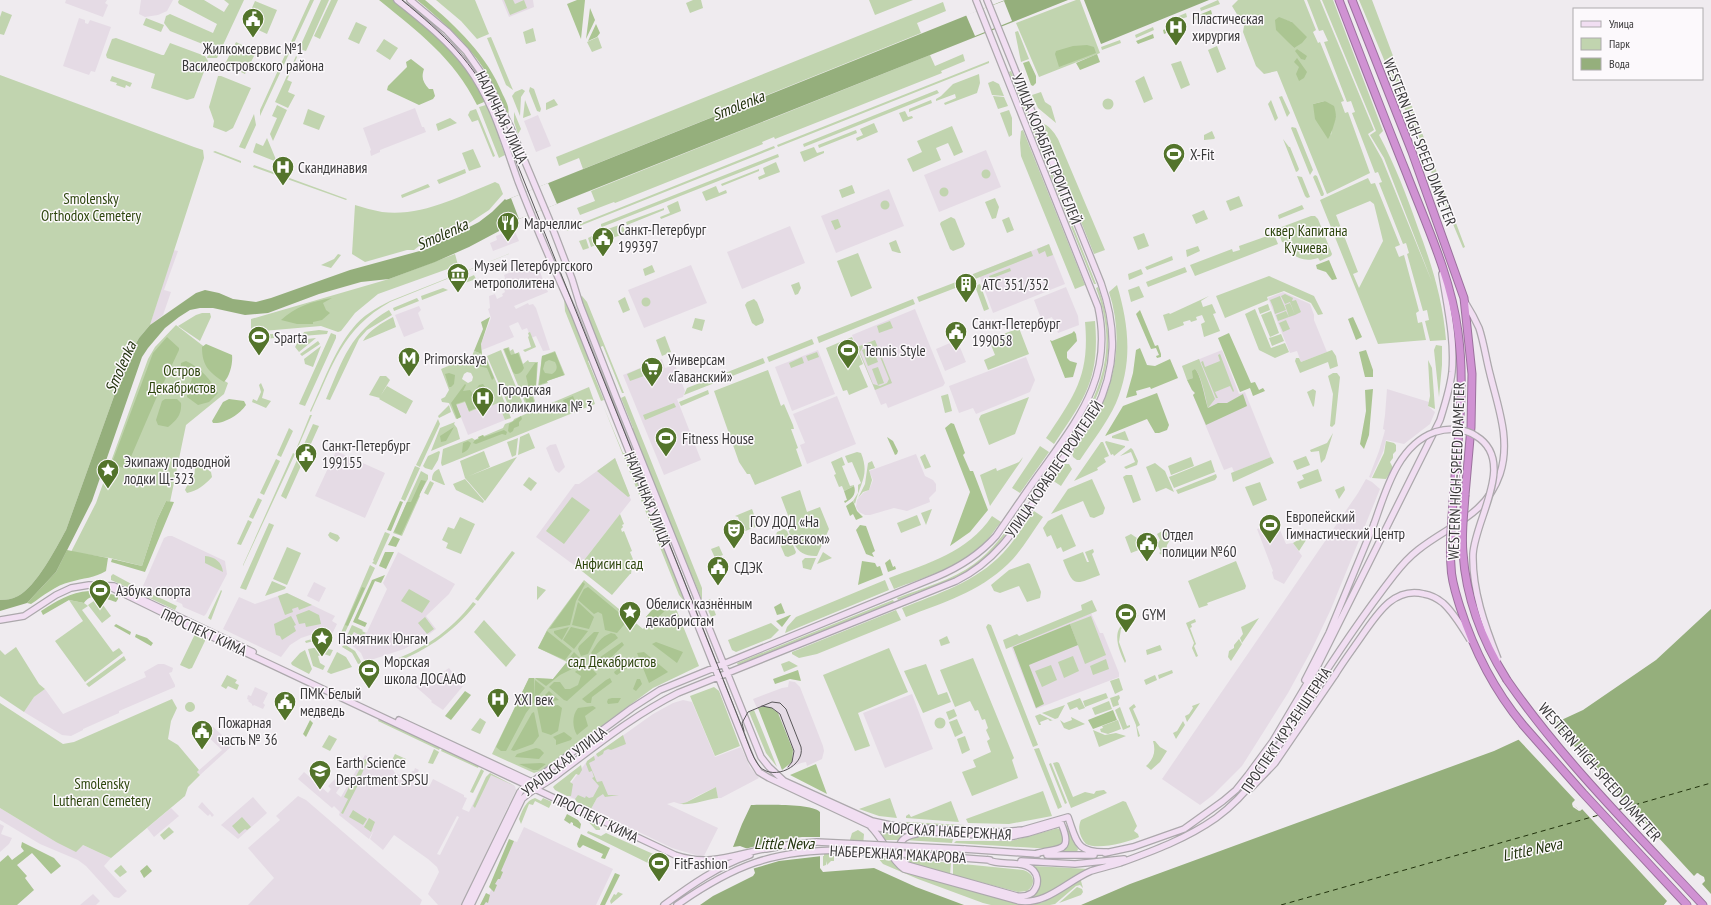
<svg xmlns="http://www.w3.org/2000/svg" width="1711" height="905" viewBox="0 0 1711 905" font-family="'PT Sans Narrow',sans-serif">
<style>
.built{fill:#e5dbe5;fill-rule:evenodd}
.green{fill:#c1d4af;fill-rule:evenodd}
.forest{fill:#abc592;fill-rule:evenodd}
.water{fill:#95af7c;fill-rule:evenodd}
.pier{fill:#efebef;fill-rule:evenodd}
.lines{fill:none;stroke-linecap:round;stroke-linejoin:round}
.ferry{stroke:#21320c;stroke-width:1;stroke-dasharray:5 4;stroke-linecap:butt}
.secondary-casing{stroke:#aca8ac;stroke-width:8}
.highway-casing{stroke:#9b729d;stroke-width:9}
.secondary{stroke:#f1def2;stroke-width:5.5}
.highway{stroke:#d092d3;stroke-width:7}
.tram{stroke:#595759;stroke-width:1}
.secondary-bridge-casing{stroke:#aca8ac;stroke-width:8;stroke-linecap:butt}
.highway-bridge-casing{stroke:#9b729d;stroke-width:9;stroke-linecap:butt}
.secondary-bridge{stroke:#f1def2;stroke-width:5.5}
.highway-bridge{stroke:#d092d3;stroke-width:7}
.labels{text-anchor:middle;dominant-baseline:central;stroke-width:3;stroke-linejoin:round;paint-order:stroke}
.poi-label{font-size:15px;fill:#393839;stroke:#fcf9fc;text-anchor:start}
.street-label{font-size:15px;fill:#393839;stroke:#fcf9fc}
.park-label{font-size:15px;fill:#2d450d;stroke:#fcf9fc}
.water-label{font-size:16px;font-style:italic;fill:#21320c;stroke:#fcf9fc}
</style>
<rect width="100%" height="100%" fill="#efebef"/>
<path class="built" d="M66,0h41l-2,3 3,2 -5,12 -38,-14z
M141,0h32l-6,11 -9,4 -13,2 -6,-3z
M502,0h31l1,7 -25,10z
M79,18l6,2v3l3,1 2,-4 21,7 -16,45 -4,-1 -2,4 -26,-9z
M415,108l7,19h2l2,5 -46,18v2l-9,4 -1,-5 1,-1 -8,-22z
M538,115l13,31 -15,6 -12,-31z
M986,150l15,37 -62,25 -15,-37z
M889,189l15,37 -68,27 -15,-37z
M790,226l15,37 -63,26 -15,-37z
M514,229l5,12 -26,10 -3,-8 7,-3 -1,-4z
M1049,244l16,40 -72,29 -15,-41z
M173,250l5,1 -14,39 7,2 -8,23 -13,10z
M536,262l12,30 -34,14 2,3 12,-6 1,2 4,-1 3,4 14,42 -7,1 -7,-15 -5,2 -4,-10 -5,2 -4,-8 -9,4 5,11 -32,13 -1,-6 10,-26 -3,-9 2,-1 -1,-12 6,-2 2,5 6,-3 -1,-2 3,-2 -2,-6 4,-2 -3,-9z
M691,265l16,38 -63,25 -16,-38z
M1066,287l12,29 1,9 -21,8 -6,-16 -10,4 -8,-21z
M1283,292l27,12 4,11v5l13,32 -26,10 -4,-11 -7,2 -22,-55z
M419,306l2,4 -3,3 6,16 -20,8 -9,-22z
M915,309l30,74 -2,3 -55,22 -2,-5 -5,2 -29,-70z
M957,340l9,22 -21,9 -9,-22z
M818,350l17,44 -43,17 -17,-44z
M1222,350l17,44 6,-2 26,65 -37,15 -2,-5 -8,3 -31,-75 2,-2 -3,-3 -10,-24z
M1026,357l9,23 -5,12 -54,22 -3,-6 -14,5 -10,-27z
M662,359l3,9 10,-3 10,26 -2,6 -6,2 24,61 -37,15 -41,-100z
M1387,389l42,13 -1,4 7,6 -5,12 -26,20 -18,-4 -3,12 -12,26 -2,-1 10,-26 5,-17 1,-4 -2,-1 2,-14z
M837,396l19,48 -49,20 -7,-19 5,-2 -12,-29z
M465,402l4,10 17,-7 3,2 9,-4 7,17 -37,15 -12,-30z
M556,444l9,23 -6,6 -4,-3 -9,-22 4,-3z
M336,451l49,22 -20,45 -50,-22z
M916,454l9,22 8,4 3,4v7l-7,7 1,4 -23,9 -13,-3 -24,7h-5l-6,-3 -3,-5 1,-7 6,-7 6,-3 4,-10 -4,-9z
M615,458l16,42 -53,68 -42,-31 39,-53h4z
M1366,479l6,3 8,7 -49,120 -20,42 -23,42 -46,73 -29,29 -13,10 -38,-26 196,-286z
M1272,519l4,8 4,3 6,14 7,-1 9,13 -18,28 -10,-5 -2,-7 1,-1 -16,-42 3,-1 -2,-4z
M168,536h4l53,25 2,13 -21,40 -2,2 -21,-9 -1,-3 -39,-18 21,-48z
M398,552l57,32 -6,10 -23,22 10,13 -13,10 -19,10 -39,13 -4,-9 -13,-11 6,-10 7,3 6,-3 20,-43 -4,-6z
M314,582l12,6 -7,14 -12,-6z
M287,593l48,23 -3,5 5,3 -5,10 -16,-1 -15,5 -11,7 -9,12 -58,-28 16,-32 16,7z
M1091,613l9,20h3l16,40v4l-83,32 -25,-63z
M158,664h6l9,4 -1,4 -3,1 6,12v2l-56,24v2l-36,16v1l-12,6 -9,-1 -38,-23 10,-15 11,-8 18,25 83,-37 -2,-5z
M449,668l14,18 -20,24 -12,-8 1,-1 -17,-15 22,-10z
M789,681l6,1 5,5 23,59 1,5 -2,8 -15,7 -1,-4 -5,1 -16,7 7,-8 2,-11 -15,-36 -4,-5 -6,-3 -12,1 -4,-9 29,-11 6,-1z
M255,687l13,6 -5,10 2,2 -2,4 -9,-4 -1,1 -1,-1v-1l-4,-3 1,-1 -2,-1 1,-4 3,1z
M912,694l21,55 -48,19 -22,-55z
M683,700l9,2 23,55 26,-10 9,20 9,11 -38,20h-3l-2,-11 -19,9 -10,6 -7,2 -6,-2 -7,2 51,24 -14,28h-5l-27,-8 -81,-39 6,-11 -11,6 -18,-8 3,-13 16,-22 66,-47 20,-11z
M212,726l21,19 -33,30 -3,-3 25,-22 -17,-16z
M365,755l27,13 3,5 5,2 -2,4 2,1 7,2 5,-11h2l1,-3 4,2 -5,11 15,6 4,-8 31,16v2l3,1 -5,11 7,3 17,-35 4,-4 25,13 1,4 -55,115h-23l-10,-11 11,-22 -2,-5 -9,-8 -34,-24 -11,15 -13,-11 4,-9 -5,9 -30,-24 1,-3 -6,-6 -2,2 -34,-29 6,-7 24,21 3,-4 -3,-3 9,-9 6,5 -7,11 5,4zM457,816l2,1 -19,38 -3,-1z
M298,796l8,4 116,100 -2,5h-172l26,-27 -26,-30 32,-28 -4,-4z
M253,797l14,16 -29,26 -17,-14z
M202,802l12,13 -2,2 -2,-3 -2,2 -10,-9z
M0,808l56,34 27,3 28,13 -7,8 23,25 -8,7 -5,-1 -28,-31 -8,-6 -38,-16 -40,-24z
M171,808l8,8 -25,21 -7,-9z
M0,824l4,2 -3,8 11,4 -3,6 -9,8z
M524,827l89,42 -17,36h-112l30,-64 3,1z
M93,894l7,7 -4,4h-16z"/>
<path class="green" d="M179,0h25l20,12 5,-8 -5,-4h20l-27,58h-10l3,-11 -40,-16 -6,-8 2,-7 4,-2 43,19 4,-9 -38,-20 -1,-2z
M310,0h4l-54,116v-6z
M321,0h8l-23,51 -7,-2z
M331,0h7l-18,39 -6,-3z
M436,0h39l14,34 -12,5 -16,-18z
M504,0h9l2,4 9,-4 3,8 -17,7z
M693,0h8l2,8 -13,5 -4,-10z
M869,0h44l-38,15z
M1076,0h4l20,53 -61,24 -23,-54z
M1218,0l2,4 -19,7 -1,-3z
M1238,0h66l12,30 -3,2 5,11 2,-1 24,59 -3,1 4,11 3,-1 22,61 -43,21 -50,-123 -13,3 -8,-8 -13,-34 1,-6 -12,-20zM1282,19l10,3 2,26 -14,-16zM1325,101l11,15 -4,12 -1,7 -18,-31z
M1307,0h13l54,130 -6,4 14,25 50,123 -48,-124 -14,-23 6,-4 -54,-131h11l50,131 -4,4c16,30 28,61 39,93 14,37 25,73 28,112l-16,1 -5,-20 4,-1 -2,-10 -4,1 -16,-57 2,-1 -3,-10 -3,1 -24,-61 3,-1 -4,-10 -3,1 -23,-60 3,-1 -4,-11 -4,1 -23,-60 4,-1 -5,-11 -4,1z
M1359,0h13l93,247 -2,1z
M255,1l22,9 -10,24 -22,-10z
M943,2l3,9 -29,12 4,10 -338,136 -4,-11 -20,8 -3,-9z
M2,11l10,4 -8,20 -4,-1v-17z
M1186,13l1,4 -19,7 -1,-3z
M146,18l18,7 -3,7 -18,-7z
M356,22l11,5 -8,17 -11,-5z
M1153,27l1,3 -18,8 -1,-3z
M533,28l3,13 -10,3 -3,-12z
M1018,31l11,28 -8,3 -6,-30z
M491,37l22,53 -7,-5 -19,-47z
M598,37l4,11 -10,4 -5,-10z
M116,38l46,17h2l6,-12 35,13 3,5 -14,37 -7,2 -36,-12 4,-14 -48,-16 -1,-3 6,-16z
M384,39l14,9 -8,12 -14,-9z
M1120,40l1,3 -19,7 -1,-3z
M236,42l20,10 -11,22 -20,-10z
M1217,46l9,23 -9,4 -9,-23z
M963,54l2,7 -24,10 1,2 -167,66 -1,-2 -12,5 1,2 -148,59 -1,-1 -34,13 -3,-7 18,-7 -4,-10 339,-136 5,11z
M296,56l1,1 -10,23 5,2 -4,10 7,3 -7,13 -13,-6z
M989,61v2l-211,84 -1,-2z
M1181,61l9,24 -9,4 -10,-25z
M1011,71l85,213h-2l-85,-212z
M979,74l1,9 -3,10 -32,12 -1,-2 12,-5 -1,-4 -19,7v-2l5,-3 12,-12z
M0,75l194,72 9,3 1,8 -54,167 -11,13 -12,22 -61,170c-10,18 -30,57 -48,66 -6,3 -12,4 -18,4z
M112,76l20,7 -2,4 -4,-2 -1,3 -9,-3 1,-2 -7,-2z
M218,76h3l30,12 -18,40 -7,4 -13,-5 1,-6 -5,-14z
M1144,76l9,23 -9,4 -9,-22z
M993,81l6,3 5,12 -12,-1 -4,-12z
M530,87l4,2 7,20 -1,3 -3,-1 -8,-20z
M522,89l3,2 -4,6 -1,19 -8,-20 3,-4z
M937,90l2,3 -135,54 -1,-3z
M1041,92l4,10 6,4 5,17 -18,-15 -6,-13z
M993,96l11,1 4,9 -10,3z
M1282,96l8,17 -3,4 -8,-20z
M1102.5 104a5.5 5.5 0 1 1 11 0a5.5 5.5 0 1 1-11 0Z
M554,99l4,6 -12,5v-7z
M525,100l6,15 -8,3z
M931,100l1,3 -23,9v-3z
M1271,100l7,18 -3,3 -7,-17z
M277,105l10,5 -14,31 -3,-7 7,-16 -5,-2z
M486,105l3,2c6,16 10,32 16,48l-6,3 -20,-51z
M308,109l17,7 -6,14 -16,-6z
M476,109l19,47 -2,1 -15,-37 -6,2 -4,-7 2,-4z
M1009,110l3,8v17l-3,2 -9,-24z
M905,111l3,6 4,-1 1,2 -10,4 -4,-9z
M514,112l7,17 -3,5 -4,-12z
M254,114l2,11 -11,24 -6,-2z
M450,118l7,5 -19,8 -2,-7z
M874,123l4,9 -21,9 -1,-3 7,-3 -3,-6z
M1041,123c8,2 13,9 17,16l47,111 -11,4z
M952,126l11,26 -9,4 -6,-13 -12,5 5,12 -28,12 -6,-13 15,-7 -5,-11z
M1292,127l4,1 17,42 -3,5 -19,-47z
M856,130l1,3 -38,15 -1,-3z
M1023,130l62,155 -10,4 -54,-133 -1,-13 1,-12z
M1212,131l3,7 -1,1 -10,1v-5z
M267,138l10,24 -23,-9 -1,-1 3,-9 7,3z
M1283,139l6,8h1l9,22 -1,2 -2,1z
M774,146l1,2 -208,83v-2z
M814,147l3,6 7,-2v2l-20,9 -4,-10z
M473,149l8,18 -12,4 -7,-18z
M215,151l26,10v2l-28,-11z
M778,154l1,3 -177,70 -1,-1v-2z
M776,162l4,10 -21,8 -1,-3 7,-3 -2,-6z
M254,165l93,34 -1,1 -93,-33z
M465,169l1,4 -27,11 -2,-4z
M759,169v2l-37,15 -1,-2z
M981.5 174a4.5 4.5 0 1 1 9 0a4.5 4.5 0 1 1-9 0Z
M1315,175l2,1 7,18 -1,2h-2l-8,-19z
M1297,176l5,1 8,20 -3,1 -2,-2z
M1368,178l3,6 4,-1 25,62 -5,2 4,10 5,-2 15,56 -3,2 2,10 4,-1 4,18 -48,4 -58,-144zM1370,201l4,3 9,37 -24,47 -6,-14 5,-2 -22,-57z
M495,182l4,2 4,10 -14,16 -32,21 -32,16 -6,-1 -5,4h-7l-42,12 -13,-8 3,-49c9,3 18,5 27,7 40,5 78,-16 113,-30z
M428,184l2,3 -28,11 -1,-3z
M852,185l3,8 -13,5 -3,-8z
M716,186l3,7 7,-3 1,3 -21,8 -4,-9z
M939.5 192a4.5 4.5 0 1 1 9 0a4.5 4.5 0 1 1-9 0Z
M1239,196l4,10 -13,5 -4,-10z
M995,198l4,9 -3,11 -4,1 -7,-17z
M880.5 205a4.5 4.5 0 1 1 9 0a4.5 4.5 0 1 1-9 0Z
M678,201l3,10 -20,8 -1,-2 10,-4 -3,-7z
M1302,205l2,4 -25,10 -1,-4z
M664,208v2l-37,15 -1,-3z
M1204,210l4,9 -12,5 -4,-9z
M1311,216h4l3,3 14,35 -1,2 -11,5 -2,-3c-15,5 -27,-1 -32,-15l-4,-1 -4,-11 1,-3z
M951,217l4,2 10,25 -2,3 -10,4 -3,-2 -10,-25 1,-2z
M1009,217l5,13 -7,3 -5,-13z
M838,219l3,8 -6,3 -4,-9z
M622,224l3,7 3,-1v2l-28,11 -5,-12h7z
M1273,232l5,12 -83,32 -5,-11 42,-16 1,3 7,-2 -1,-4 31,-11v-2z
M1144,233l5,13 -11,4 -5,-13z
M594,235l4,9 -7,3 -3,-9z
M586,239l3,9 -6,2 -4,-9z
M896,240l5,13h-2l-7,-2 -3,-8z
M1049,244l4,11 -6,2 -2,-6 -6,3 -2,-5z
M1198,246l2,5 -13,6 -1,-7z
M526,247l-136,55c-48,27 -57,63 -79,110l-1,-1c13,-27 23,-59 43,-83 9,-12 23,-20 37,-27z
M1031,251l2,5 -58,23 -3,-1 1,-4z
M858,253l14,35 -21,9 -14,-36z
M338,254l3,1 -10,13 -10,-3 13,-6z
M455,254l3,11 -2,1 -78,28 -23,19 -14,18 -3,1 -17,-6 -70,6v-13l138,-40z
M1172,256l1,4 -26,10 -2,-3z
M652,265l3,7 -10,4 -2,-7z
M1185,267l2,5 -39,15 -2,-5z
M1010,268l1,3 -21,8 -1,-3z
M1141,269l2,5 -14,6 -1,-6z
M474,275l2,4 -17,6 2,-4z
M1269,276l45,20 9,18 -5,1 -7,-12 -27,-12 -17,6 1,3 -43,18 -9,-22z
M969,277l2,5 -52,20 -2,-5z
M799,282l2,6 -3,6 -3,1 -4,-10z
M980,284l9,25 -5,2 -9,-25z
M1117,285c12,40 16,78 -1,118 -9,20 -24,39 -36,57h-3l-4,-3 -1,-4c8,-12 17,-24 24,-36 21,-39 27,-82 13,-125z
M1139,286l5,11 -13,5 -3,-12z
M1098,287c17,48 13,87 -12,131l-2,-1c24,-43 30,-82 12,-129z
M443,288l5,2 -26,10 -1,-4z
M1285,294l8,4 -1,3 4,-1 5,12 -6,3 -5,-13 -5,2 -4,-8z
M582,296l5,6 37,91h-2l-19,-47 -3,1 -20,-50z
M1209,296l-8,5 2,6 9,-3 4,9 -3,1 7,17 -16,6 -3,-13 4,-2 -3,-7 -6,2 1,3 -6,2 -1,-2 -7,2 1,3 -16,6 -5,-16 6,-2 1,1z
M1280,296l3,7 -10,4 -3,-7z
M625,297l5,13 -7,3 -5,-12z
M641.5 302a4.5 4.5 0 1 1 9 0a4.5 4.5 0 1 1-9 0Z
M417,298l2,3 -25,10 -1,-3z
M564,298l7,13 19,49 -2,1 16,39 -3,1 -36,-90z
M754,299l3,3 7,18 -1,3 -7,3 -4,-3 -7,-18 2,-3z
M913,299l2,5 -96,39 -2,-6z
M1283,303l3,7 -11,4 -2,-7z
M1290,303l5,12 -6,2 -4,-12z
M1268,304l2,6 -10,4 -2,-6z
M1255,309l16,39 14,-5 4,9 -14,6 -16,-8 -14,-36z
M389,310l3,5 -25,15 -8,9 -29,61 -4,-1c17,-40 24,-66 63,-89z
M1271,311l8,22 -9,4 -9,-22z
M1286,311l3,6 -11,4 -2,-6z
M202,313h8l1,4 -11,24 -22,-15 18,-11z
M393,317l3,10 -33,14c6,-11 19,-18 30,-24z
M695,318l10,2 -3,11 -10,-3z
M1286,320l4,9 -7,3 -4,-9z
M890,321l3,7 -14,5 -2,-7z
M1095,321c5,58 -10,77 -41,123l-8,-6c28,-42 44,-62 39,-116z
M176,325l48,37 -1,18 5,3 -4,11 -38,31 -16,77 -4,-1 -9,19 -15,46 -32,-8 -39,-6 25,-49 52,-144 7,-12z
M1019,328l10,26 -41,16 -4,-10 11,-5 -6,-15 1,-1z
M319,330l9,1 -1,3 -25,2 2,-4z
M530,332l6,15 -11,5 -2,-2 8,-3 -3,-10 1,-1 -1,-3z
M331,333l5,2v3l-31,68 -6,-2z
M273,334l1,4 -16,2v-5z
M1281,334l3,7 -12,5 -3,-8z
M665,336l6,16 -9,4 -6,-16z
M852,337l11,27 -4,2 9,21 -19,8 -2,-5 -4,1 -17,-43z
M316,338l-17,14 -4,-5 4,-7z
M812,339l2,5 -45,18 -2,-5z
M875,340l17,43 -17,7 -18,-43zM869,344l7,3 13,32 -2,4 -7,3 -7,-2 -13,-32 3,-5z
M318,341l2,3 -18,12 -2,-2z
M1436,345l6,1v19l-3,32 -5,-47z
M321,346l-8,21 -8,-3 -1,-5z
M872,346l6,16 -10,4 -6,-16z
M509,347l1,4 3,-2 2,5 4,-2 4,12 5,-4 1,2h9l-2,25 -5,2 4,12 -3,5 -5,2 -4,-10 8,-3 -3,-8 -8,3 -17,-41z
M501,350l24,59 -13,5 -25,-58z
M1332,350l4,6 2,10 -8,3 -2,-7 -28,11 -5,-12 1,-3h3l2,4z
M474,351l8,3 -1,5h2l3,-2 25,61 -6,2 -7,-17 -9,4 -3,-2 -17,7 -4,-10 -9,3 5,12 -5,2 -7,-16 -7,-1 -1,-3 4,-2 4,-7 -8,-21 31,-13zM467,372l4,1 2,4 -1,4 -4,2 -6,-4 2,-5z
M555,351l10,24 -18,6 1,2 -10,3 4,-30z
M817,352l2,5 -11,4 -2,-5z
M1220,354l14,37 -1,1 -3,-6 -15,6 3,6h-2l-15,-36 2,-1 2,6 15,-6 -2,-6z
M802,357l2,6 -13,5 -2,-5z
M763,358l2,5 -81,32 3,-7z
M1199,359l16,40 -7,9c-2,-9 -7,-34 -13,-39l-2,9 -6,2 -5,-14z
M1428,360l4,8 3,41 -7,-3 2,-10z
M878,367l6,16 -6,2 -6,-16z
M641,368l3,4v4l-14,5 -3,-7z
M768,370l13,36 3,-2 9,21 1,4h-3l7,19 -2,1 6,17 -47,19 -5,-11h-3l-8,-12 -25,-71z
M1333,373h4l3,4 -5,47 -3,3 -2,-1 3,-32 -5,-18z
M380,376h6l4,4 -9,15 6,-9 26,15 -7,13 -27,-15 1,-1 -11,-3z
M261,383l3,7 -2,8 9,3 -5,7 -14,-6 1,-3 4,2 4,-9 -2,-7z
M589,387l6,17 -153,62 -1,-3 2,-14 29,-11 3,2 8,-5 1,1 19,-8 2,-4 8,-3 1,-2z
M1313,389l3,2 -2,15 -1,1 -6,-15z
M708,390l1,4 -28,12 -2,-4z
M948,394l4,17 -7,2 -4,-17z
M625,396l77,192v12l-71,-171 2,-1 -12,-30z
M1029,397l-14,37 -26,11 -10,-26 2,-4z
M674,403l2,4 -31,13 -2,-5z
M449,405l2,7 -12,6 -1,-2z
M603,405l20,48h2l5,6 58,147 -9,-11z
M310,415h2l-14,32h-1z
M438,419l2,5 -20,43 -4,-2z
M455,422l-1,2 3,4 3,11 -29,12 9,-23z
M313,424l6,2 -33,73 -5,-3z
M1079,424l2,2 -33,46v-1z
M289,428l4,3 -12,26 -4,-2z
M1125,431l4,10 -17,-3v-2z
M529,433l6,15 -17,7 2,-18z
M1333,433l-8,26 -4,4 -2,-12 -8,1 -1,-2 17,-7z
M518,438l-2,17 -4,2 -5,-15z
M1106,441l19,5v1l-11,9 -1,-2 -2,1 -6,-13z
M1386,441l8,2 2,2v6l-3,3v4l-3,4 3,6 -7,11 -14,-1 12,-25z
M1101,442h2l6,14 -5,2 2,4 -9,6 1,2 -24,11z
M1040,446l9,6 -29,41 -8,-5z
M1131,448l2,2 5,11 -1,4 -11,4 -2,-2 11,-5 -4,-10 -11,4z
M439,451l1,1 -2,8 -6,10 -7,-2 -2,-2 5,-10z
M484,451l6,16 -21,9 48,-19 -32,44 -20,-23 -5,-17z
M857,452l4,1c9,22 -1,30 -6,51l-2,-3 5,-8v-8l3,-2 -9,-21 -4,1 -3,-7z
M293,453l2,1 -52,112v-1z
M925,454l6,13 -6,2 -5,-12z
M1306,456l4,9 -13,5 -4,-9z
M842,457l3,8 -3,1 8,20 4,-1v1l-10,5 -2,-5 -3,1 -5,-12 2,-1 -5,-12z
M1023,457l-2,4 -31,45 -10,-31 16,-7 1,3 22,-9z
M1191,457l3,9 -23,9 -3,-9z
M1271,457l3,6 -41,19 -2,-9z
M615,458l15,38 -2,1 -31,-26z
M276,459l4,2 -16,34 -4,-2z
M1211,460l4,12 -41,16 -5,-11z
M872,461l3,7 -6,2 3,10 -3,10 -6,2 -5,6 7,-14 3,-21z
M1155,463l10,8 9,21 -8,-4 -10,4 -10,-25z
M200,464l11,8 1,5c-7,8 -15,14 -25,16l-2,-3c3,-8 10,-12 10,-22z
M1064,464h5l3,5 -11,17 -9,-6z
M415,466l5,2 -15,33 -4,-2z
M439,469l6,16h-1l-12,-5c0,-6 2,-9 7,-11z
M1318,469l4,12 -22,8 -3,-7 7,-3 -2,-4z
M421,471l7,4v4l-9,16 1,1 -18,40 -9,-3z
M1216,474l1,3 -2,3 -37,14 -2,-4z
M1126,475h6l9,25 -8,3 -10,-26z
M529,477l8,6 -6,8 -8,-6z
M1043,478l2,1 -16,22 -2,-1z
M465,479l19,22 -1,2 -27,-13 -3,-6z
M1092,479l13,29 -2,6 -9,4 -4,-1 -7,-16 -32,13 17,-25z
M430,481l4,2 -6,12 -4,-2z
M1260,482l7,18 -14,6 -8,-19z
M1344,486l1,4 -6,9 -4,-9z
M800,490l7,22 13,-5 9,22 -12,27c-23,1 -25,-17 -32,-36l4,-2 -8,-21z
M572,497l18,13 -26,34 -18,-13z
M258,498l4,2 -9,19 -4,-2z
M1026,503l1,1c-17,26 -35,53 -63,69 -21,11 -44,18 -66,27l-1,-2c26,-10 55,-18 77,-34 22,-16 36,-39 52,-61z
M752,509l6,17 -15,6 -5,-15 -3,-1z
M932,509l-6,16 -5,-12z
M1034,511l9,6c-11,15 -21,34 -35,47 -29,28 -66,39 -102,53l-4,-9c35,-14 74,-26 101,-55 12,-13 21,-28 31,-42z
M620,514l4,10 -2,1 1,2 -2,2 1,3 2,-1 8,20 -2,1 5,12 -3,3 -1,7h-1l-18,21 -34,-27z
M1062,514l14,32 -13,6 -2,-5 -4,2 -6,-14 -4,2 -4,-9 5,-7z
M917,515l4,10 -20,8 -4,-10z
M992,516l9,6c-6,7 -11,16 -18,22 -24,24 -58,33 -89,45l-5,-11c39,-15 78,-25 103,-62z
M460,517l15,7 -14,30 -15,-6 2,-5 -6,-3 6,-13 6,2z
M248,520l4,2 -11,23 -4,-1z
M269,523l5,2 -28,65 -6,-2z
M784,529l3,2 9,21 -1,2 -7,3 -3,-1 -9,-21 1,-3z
M1306,529l4,5 -11,17 -6,-8 10,-6 -2,-6z
M1164,530h5l4,5 -6,10 -1,10 -3,1 -4,-3 2,-1 -4,-8 3,-4 -3,-6z
M330,532l8,3 2,3 -3,4 -7,-4 -2,-3z
M385,532l5,2 -14,31 -4,-2 2,-2 -1,-1z
M1131,534l6,4 7,-3 5,11 -18,7 -6,-16z
M719,546l4,9 -8,3 -4,-9z
M287,547l14,6 -14,32 -14,-6z
M1093,549l1,3 -2,2 8,21c-26,10 -26,13 -37,-15l20,-8 4,10h2l-4,-10z
M512,551l3,2 -37,48 -3,-2z
M823,552l9,6 -15,6z
M205,556c10,1 17,6 18,16l-18,-9z
M724,557l2,7 -8,3 -2,-7z
M805,558h11l-5,12 -8,-2 -1,-7z
M1236,561l10,25 -1,3 -38,14 1,2 -9,3 -11,-27z
M1028,563l2,1 11,28 -1,6 -13,4 -8,-16 -19,7 -6,-2 -3,-6 18,-15z
M370,565l5,3 -32,69 -3,-2z
M113,574l24,13 -2,4 -24,-11v-4z
M584,580l59,49 7,-8 -4,-4 6,-7 21,-9 26,65 -46,22 -111,82 -8,3 -42,-19 37,-76 24,1 14,-17 -29,-14 9,-18z
M885,580l4,10 -104,43 2,-6 9,-10z
M272,581l14,6 -1,2 -20,7z
M537,586l9,4 -9,10z
M141,589l36,17 -2,4 -36,-17z
M409,589l21,12 -8,12 -21,-12z
M221,590l1,1 -11,29 -3,-2z
M287,593l25,12 -13,5 -1,-3 -6,2 1,3 -8,3 -7,-19z
M98,598l13,18 -9,7 -14,-18z
M710,599l6,16 -5,2 -3,-7v-10z
M69,600l15,3 4,3 -6,4 31,42 6,-4 4,5 -38,29 -30,-41 28,-20z
M893,600l1,2 -156,63 -1,-2z
M1092,600l5,11 -91,38 -3,-9 14,-6 2,2 63,-26 -1,-5z
M473,602l3,2c-24,30 -53,49 -90,62l-1,-3c36,-12 65,-31 88,-61z
M309,610l10,5 2,9 -15,3 -1,-4 -6,1 -3,-9z
M896,610l5,10 -84,34 -18,4 -7,-4v-2z
M1139,615l-18,14 -2,13 7,19 -1,2c-6,-13 -14,-31 0,-41 3,-3 10,-5 14,-7z
M291,616l5,9 -2,1 2,5 -14,9 -2,-4 -4,-1 -2,-11z
M1091,616l15,39 -21,9 -15,-40z
M425,617l9,12 -7,5 -9,-11z
M1259,618l-17,25 -2,-5 3,-4 -2,-7z
M1195,619l1,3 -5,2 1,3 -2,1 6,16 -2,2 4,10 -2,1 -4,-9 2,-5 -8,-20z
M484,620l32,35 -10,12 -32,-35z
M771,623l8,7 -8,8 -35,14 -4,-2 -4,-10z
M988,624l3,1 47,120 -5,2 -47,-120z
M352,625l11,5 -1,1 4,2 -5,3 -7,-4 -6,10 -3,-2z
M195,634l10,5v2l-13,27 -3,1 -9,-4z
M947,636l3,7 -9,3 -2,-6z
M319,637l14,1 -1,3 -14,-1 -12,3 -1,-2z
M1239,639l3,5 -11,17 -3,-4 1,-6 5,-3v-3z
M344,644l11,7 7,12 -4,1 -6,-11 -10,-6z
M1160,645l2,5 -15,5 -1,-5z
M16,647l23,37 6,5 -11,8 -10,15 -24,-16v-46l5,5z
M319,647l14,3 -3,6 -6,-2 -6,2 2,7 5,3 -2,4 -10,-4 -5,-17z
M889,648l19,44 -50,21 12,33 -15,5 -32,-76z
M305,650l7,19 -3,5 -17,-9 -1,-2 9,-10z
M337,652l9,5 6,10 -21,7 -4,-2z
M124,656l2,4 -37,27 -3,-3z
M1073,656l6,15 -15,7 -6,-16z
M973,658l41,100 -2,2 6,18 -46,18 -10,-24 14,-5 -3,-7 18,-8 -4,-11 3,-2 -4,-9 2,-2 -3,-9 -3,1 -4,-10 -3,1 -5,-10 -15,6 -15,-37z
M1106,659l3,10 -16,6 -3,-9z
M789,661l9,5 -14,6 -3,-8z
M926,664l12,31 9,-3 4,10 -28,11 -19,-42z
M1051,665l6,15 -15,7 -7,-16z
M1172,670l1,3 -14,6 -1,-4z
M227,675l10,5 -2,3 4,2 -2,5 -9,-4 -2,3 -5,-3z
M1155,675l2,5 -11,5 -2,-5z
M1119,678l4,12 -8,4 -5,-13z
M714,687l5,4 21,55 -25,10 -25,-60z
M1106,693l2,5 -23,9 -2,-6z
M1119,695l1,3 -2,3 1,4 -6,2 -3,-9z
M1080,698l5,10 -6,2 -2,-3 -7,3 -3,-7z
M172,699l5,9 -6,13 -3,18 10,6 21,25 -2,2 3,3 -12,12 -3,9 -74,62 -28,-13 -7,7 -20,-10 -56,-34v-105l63,41 11,-2z
M1109,701l3,8 -17,6 -3,-7z
M185 707a5 5 0 1 1 10 0a5 5 0 1 1-10 0Z
M1200,703l-13,19 -2,-6 4,-2 4,-6 -1,-2z
M1134,704l2,3 -3,2 7,16 -3,2 3,9 -2,1 -2,-12 -7,-17z
M1065,705l-7,13 -3,1 -13,-6z
M1120,707l7,19 3,-1v2l-7,3 -8,-20z
M954,709l3,7 -8,4 -3,-8z
M754,710l23,57 -11,-14 -17,-41z
M1040,714l12,6h1l-3,1 -2,-2 -8,3 1,3h-2l-4,-9z
M1071,717l14,7 -16,6 -5,-2 -4,-8 4,3 8,-3z
M934.5 723a5.5 5.5 0 1 1 11 0a5.5 5.5 0 1 1-11 0Z
M480,718l6,4 -6,12 -9,-4z
M379,719l61,29 -1,2 -61,-29z
M957,719l6,14 -8,4 -6,-15z
M1118,720l3,9 -13,5 -7,-2 -1,-3 3,-1 -1,-2z
M1183,721l2,4 -9,14 -3,-6 4,-2z
M1093,730l12,5 11,-2 10,3 -27,11z
M329,735l8,4 -7,12 -8,-4z
M623,735l3,9 -15,6 -3,-1 -4,2 -1,3 -5,3 -2,-3z
M965,736l5,14 -8,4 -5,-15z
M1153,741h2l5,6 7,4 -7,11 -9,8 -5,-4c8,-7 10,-15 7,-25z
M1039,748l23,59 -4,2 -24,-60z
M434,749l5,3 -6,12 -5,-1z
M442,749l37,17 -1,2 -37,-17z
M395,754l11,5 -3,6 -11,-5z
M594,756l1,4 -6,3 8,19 5,-1 6,14h11l-14,2 -2,-3 -6,4 -6,11 -14,-7 -2,-3 3,-4 7,3 1,-2 3,2 4,-1 6,-11 -7,-8 2,-1 -2,-6 -3,1 -3,-8 1,-3z
M365,759l3,1 -9,20 -4,-2z
M1057,762l2,1 14,34 12,-5 9,2 2,-3 8,-1 3,3 -36,15 -18,-45z
M1051,763l16,40 -2,1 -16,-40z
M581,765l1,5 -3,5 -3,-1 -6,8 3,2 -2,12h-4l-12,-6 -2,-3 2,-2z
M481,769l3,2 -11,22 -3,-1z
M490,773l25,13 1,4 -14,30 14,-30 -1,-4 -24,-11 -16,33 -2,-2 13,-29z
M352,781l6,4 -15,29 -2,-1 7,-14 -4,-2z
M716,787l2,11c-14,2 -24,7 -38,6l7,-2z
M1043,791l9,25 -43,8 -41,-1 -2,-4z
M535,798l6,3 2,-3 9,4 -3,6 -14,-7 -2,4 -4,-1 -8,20 -2,-5c3,-8 7,-19 16,-21z
M890,798l7,20 -18,-2 -20,-7z
M951,801l8,21 -53,-4v-2l3,-2 2,3z
M1123,801l3,1 11,24 -3,5 4,3 1,3c-12,6 -42,13 -53,7 -6,-7 -9,-15 -5,-24z
M565,804l29,17 6,6v3h-4l-12,-13 -15,-8z
M353,810l14,9 -4,6 -14,-8z
M242,817l9,10 -4,3 -2,-1 -6,5 -7,-8z
M369,818l6,4 -4,10 -7,-5z
M906,822l58,3 1,3 -58,-3z
M1066,825l9,19 3,5 -1,3h-14c4,-13 7,-11 2,-26z
M968,826l35,2v2l-34,-1z
M169,827l5,5 -10,8 -4,-5z
M1055,828l6,1 3,9 -2,7 -9,4 -99,-6 2,-2h55l44,-12z
M858,830l6,4 -1,12 -14,-3 3,-10z
M588,831l13,5 5,-3 54,24 -4,10 -69,-34z
M883,832l23,1 1,1 -8,6h-14l-4,-6z
M914,836l39,3 -1,4 -48,-3z
M824,854h5v2h5v5h-3l-4,4 -1,-4v4l-3,1v-10h1z
M878,858h13l17,15 6,2 110,29h12l7,-2 39,-25 -1,4 2,7 -3,-3 -4,1 -21,18 -5,1h-59l-8,-2 -65,-24 -35,-15z
M903,858l48,5 -1,12 -39,-10z
M953,863l70,7c11,3 14,14 4,21l-9,1 -65,-17z
M121,865l6,7 -7,5 -6,-6z
M1033,866l56,3c-5,3 -11,5 -16,8 -16,11 -28,23 -48,21l15,-19 -3,-8z
M1077,887l5,2 1,3 -2,3 -22,8z
M618,892l5,2 -12,10 -1,-3 4,-7 2,1z"/>
<path class="forest" d="M379,0h17l54,47 18,22 18,31 -2,2 -7,3c-24,-48 -58,-72 -98,-105z
M417,0h8c32,27 62,55 78,95 3,6 7,13 5,20 -10,-10 -16,-33 -24,-46 -18,-27 -43,-49 -67,-69z
M577,0h8l-4,39 -14,-35z
M590,8l5,12 -9,19z
M1211,10l1,4 -16,6 -2,-3z
M1279,17l13,5 15,15 -5,6 -8,5 -18,-18 -1,-10z
M596,24l4,9 -3,4 -9,4z
M1179,24l2,3 -17,7 -1,-4z
M1153,34l1,4 -16,6 -2,-3z
M1087,45l7,2 2,6 -37,14 -4,-13 1,-3 17,-5z
M1297,49l10,7 -2,4 -4,-1 -6,-8z
M1097,54l3,8 -20,8 -4,-7z
M1297,58l10,14 -3,6 -5,3 -3,-7 3,-7 -5,-5z
M411,59l13,10c-3,9 -1,13 5,20h4l2,7 -2,3 -14,6 -32,-15 1,-4 19,-19 -1,-5z
M1029,61l7,15v7l-3,3 -2,-1 -8,-22z
M1325,101l9,5c1,3 2,8 2,11 -1,5 -5,18 -8,22l-13,-20 -2,-15z
M1329,260l8,19 -5,1 -6,-8 -9,-3 -1,-4z
M332,298l-9,5 3,7 4,3 -8,7 -9,2v2h-16l-16,-4c14,-13 32,-19 51,-22z
M1140,310l15,36 3,-1 3,9v3l-4,1 -1,-2 3,-1 -3,-7 -5,1 -15,-35z
M490,317l-9,27 1,10 -8,-3 9,-22 -2,-7z
M1353,317l9,20 -6,3 -8,-21z
M1074,331l2,3 1,7 -10,11v6l3,3 7,2 -4,14 -8,1 -15,-38 2,1 20,-8z
M1229,333l22,50 4,-1 4,8 4,-2 2,3 -12,5 -3,-8 -10,4 -22,-54z
M167,337l12,11v2l-24,51 -28,65 -4,2 -9,-4 -1,-4 40,-107z
M206,344l26,11c1,8 -2,21 -8,27 -15,-10 -22,-16 -22,-35z
M508,348l3,7 7,-2 6,15c-2,4 -4,6 -9,6l-2,-2 -9,-23z
M1140,348l7,17 8,1 15,-7 8,19 -27,11 -1,-2 -14,4 1,4 -11,3 7,-25 3,-23z
M1366,350l7,20v7h-8l-6,-25z
M555,352l9,23 -17,6v1l-8,3 3,-29zM549,360l6,2c3,5 2,9 -3,12l-7,-1 -2,-4 2,-7z
M484,359h2l8,19 -2,2 -5,-12 -8,-2z
M186,361c15,7 25,19 32,32l-9,9 -11,3 -11,-8v-6l5,-12 -3,-4 -9,-2 1,-10z
M535,363h2l-1,23 -7,3 -3,-13z
M1195,369c6,6 10,30 13,39l10,-5h9l16,-9 4,12 -41,19 -13,-30 2,-2 -3,-3 -5,-10 6,-2 -1,-7z
M449,373l6,2 -1,9 -3,3h-2l-4,-13z
M465,384l1,1 -3,6 7,-1 3,4 6,-9 4,-1 6,9v8l-3,3 -17,7 -4,-10 -9,3 5,13 -4,2 -6,-16z
M1373,389l-4,46 -5,14 -4,-5 6,-33 -1,-21z
M1157,393l12,32 -2,5 -8,3h-4l-8,-14 -42,17 18,-30z
M532,396l2,5 -2,4 -4,2 -3,-9z
M573,396l4,10h-11l-3,-6z
M165,399h12l4,4c1,11 -4,17 -13,24l-10,-2 -2,-5 6,-19z
M229,399l15,2 2,4c-6,9 -21,19 -33,18l-1,-2 11,-19z
M521,416l1,3 -3,3v4l-5,2 -1,3 -3,2 -2,-2 1,-7z
M951,423l3,1 11,29 -2,2 7,16h3l15,39 -18,22 -20,14 20,-54 -25,-64z
M454,427l-8,14 -5,1 -1,-6z
M504,430l3,2 -1,3 -4,-1 -26,10 -3,-1 2,-3 4,-1 -1,-2 5,-2 1,2z
M887,437l6,4 5,10 -1,3 -2,1z
M468,441l3,2c-2,5 -3,8 -9,10l1,-10z
M421,480l5,1 -25,54 -7,-3 13,-30h4z
M854,486c3,9 -3,13 -9,17l-1,-2 3,-1 -3,-9z
M166,501l8,1 -29,70 -34,-10 1,-3 30,7 15,-46z
M400,501l3,1 -12,29 -4,-1z
M853,501l4,10 6,6 -7,3 -3,-6 -3,2 -4,-10z
M860,525l6,1 9,25 -3,2 2,4 -8,-3 -10,-24z
M393,536l7,3 -4,8 -8,-2z
M67,550l41,8 -2,13c-11,7 -23,7 -36,11 -14,3 -27,14 -39,22l-4,-1 29,-31z
M385,552h9l-8,17 -7,-3z
M890,559l3,8 2,-1 1,3 -8,3 -3,-9z
M862,561l13,2 2,4 3,-1 3,9 -25,10z
M385,575l-4,8 -6,-2 -17,38 9,4 -2,4 -12,-5 19,-42z
M583,582l2,2 -9,17 -6,24 -21,4z
M362,587l3,1 -17,38 -3,-1z
M588,587l40,33 -11,13 -12,-3 -3,-16 -4,-2 -4,2 -16,-14 6,-11z
M89,591l15,1 14,4v3l-2,3c-11,-3 -24,-11 -32,1l-15,-3 -26,15 -2,-4c16,-10 29,-19 48,-20z
M578,602l16,15 -5,12 -17,-4z
M669,603l1,3 -17,16 -7,-5 6,-7z
M781,603l4,10 -8,2 -3,-8z
M790,615h1l-9,12 -6,-6z
M116,624l15,8 -1,3 -16,-9z
M1070,624l8,21 -49,20 15,39 -8,4 -23,-61z
M569,627l-7,13 -8,-7v-2z
M571,627l17,4 -14,18 -11,-9z
M547,631l25,20 -7,9 -27,-12z
M594,632h5l-11,22 -7,2 -3,-7 1,-3z
M611,633l4,1 3,4 -23,17h-2l-2,-2c6,-9 9,-16 20,-20z
M136,634l11,4 6,5 -2,3 -16,-9z
M622,642l2,3 -22,21 -7,-3 1,-3z
M656,642l27,10 -6,11 -25,-19z
M574,652l8,8 1,4 -4,1 -12,-4z
M644,652l23,19 1,1 -19,11 -12,-30z
M629,660h4l1,3 -17,12 -2,-1 -1,-2z
M566,663l10,4 -16,8 -14,11 -11,-8 18,1z
M584,667h6l7,7 -30,27 -3,-1 -15,-13 5,-5h6l5,7h5l8,-4 3,-9 -6,-4 1,-1z
M798,670l3,11 -11,-2 -15,5 -2,-5z
M529,678h5l1,23 -9,12 -20,38h-5l-5,-4z
M610,678l2,4 -20,15 -1,6h-4l-5,-4 24,-19z
M637,679h3l2,5 -6,7 -3,-2z
M535,680l10,8 -10,12z
M465,691l6,4 -20,25 -6,-4z
M549,691l10,9 -19,3 1,-4z
M612,698h9l-3,5 -10,1 -1,-2 1,-3z
M558,705l4,3 -4,23 -7,4 -9,-3 -5,-25z
M593,706l3,2 -11,8 3,10 -11,9c-5,-8 -5,-20 1,-27z
M761,707h9l8,6 15,37 -1,12 -10,8 -24,-62z
M1113,710l4,10 -24,9 -5,-9z
M534,712l5,24 -6,8 -19,7 -3,-1 21,-37z
M310,720l3,3 -7,14 -3,-3z
M564,732l8,6 -1,2 -15,5v-5l-3,-3z
M536,748l4,1 4,4 -5,6 -24,-2 2,-3z
M541,763l5,1 -8,6h-5l-14,-6z
M816,764l11,30 -37,-19z
M567,814l11,6 3,4 -1,5 -7,-4v-2l-2,-1 -1,2 -6,-4z
M581,834l29,14 -5,11 -4,-1 2,-4 -20,-9 -3,3 -2,-1 -1,-3z
M509,839l5,2 -13,30 2,1 -3,7h-2l-3,5 2,1 -3,7 -5,-5z
M22,842l32,16 7,8 -10,8 -19,-21 -15,12 10,11 -2,2 9,12 -17,15h-17v-43l8,-7 4,5 12,-9 -3,-4z
M147,865l5,6 -8,7 -4,-7z
M615,873l5,2 -15,30h-5z
M486,893l4,2 -2,8 -2,-1 -2,3h-4z"/>
<path class="water" d="M1005,0h63l-554,221v2l-45,24 -34,15 -46,17 -28,3 -42,12 -51,19 -23,2 -32,-7h-13l-10,2 -11,7 -14,11 -17,20 -6,9 -50,144 -36,71 -29,31 -27,8v-11c6,0 12,-1 18,-4 18,-9 38,-48 48,-66l61,-170 12,-22 11,-13 46,-32 9,-3 14,3 14,6 23,3 15,-4 79,-28 77,-21 52,-27 13,-10 13,-13 1,1z
M1084,0h125l-108,44z
M1711,609v296h-33l26,-24 -6,-8 -34,32h-583l49,-21 364,-133 89,-41 73,-50zM1605,773l7,8 -32,30 -8,-8z
M751,805c14,0 60,-2 69,7v56l3,4 51,-4 42,19 48,18h-264l13,-9 40,-20 2,-3 -7,-24 -8,-3 -7,1 9,-23z"/>
<path class="pier" d="M1004,1l8,20 -37,15 -9,-21z
M548,183l9,21 -38,15 -8,-21z
M1552,722l50,54 4,-3 3,1 4,7 -4,3 85,92 3,-3 7,4 1,4 -3,3 9,10v11h-35l26,-24 -4,-5 -32,29h-2l3,-4 -85,-92 -3,2 -6,-4 -1,-3 3,-4 -58,-62zM1606,775l4,5 -31,29 -2,-1 -3,-4z
M802,837h20v19l-43,5 -27,8 -7,-20 33,-9z"/>
<g class="lines">
<path class="ferry" d="M1617,810l94,-27
M1281,905l318,-90"/>
<g class="secondary-casing">
<path id="secondary" d="M397,0c26,21 51,40 71,67 25,34 36,75 50,114 17,44 36,88 56,132l177,446 8,13 10,6 102,48 13,3 125,8 19,-4 33,-10c14,32 -5,24 -26,31
M410,0l37,31 19,20 21,30 23,45 39,93 23,60 8,26 36,92 145,360 8,10 15,14 88,40 23,5 57,4
M108,586l96,47 471,222c35,12 60,-1 94,-7
M0,620l24,-4 32,-21 15,-7 18,-3 25,1 139,66
M1305,680l24,-47 45,-109
M399,720l135,63
M1251,788l24,-25 60,-88
M871,827c13,13 19,32 33,42l115,32c28,4 48,-20 72,-30 10,-3 19,-5 29,-8 33,-12 66,-24 96,-45 40,-29 65,-76 91,-117 27,-43 56,-86 87,-126 7,-9 15,-18 24,-25 31,-25 68,-34 82,-76 11,-34 -2,-67 -10,-100 -4,-15 -6,-31 -11,-46 -4,-9 -9,-18 -14,-26
M969,831l31,1 23,-2 45,-13c9,25 8,36 39,35
M916,834c-13,2 -19,9 -17,23l8,8 110,31c5,1 10,0 15,-3 4,-4 6,-9 5,-15 -4,-21 -36,-11 -49,-18
M766,849l27,-5 24,-2
M964,849l74,5
M1105,853l28,-6 51,-18 39,-28 13,-11 12,-15 25,-34 45,-76 122,-245c5,-16 10,-31 12,-48 3,-32 -5,-66 -10,-98
M1047,855h47
M963,858l27,2
M1021,861l54,3 49,-5
M465,905l55,-113 4,-4 108,-80 28,-18 276,-113c24,-10 43,-22 60,-41 16,-23 32,-47 49,-70 36,-51 68,-92 53,-159l-122,-307
M471,905l51,-106c10,-10 24,-15 35,-24 39,-29 77,-60 121,-82l278,-112c45,-22 65,-61 92,-101 15,-23 32,-45 47,-68 22,-44 22,-84 6,-129l-114,-283
M664,905c27,-20 54,-39 86,-50
M677,905c57,-40 96,-55 167,-55"/>
</g>
<g class="highway-casing">
<path id="highway" d="M1339,0c22,57 44,115 67,172 20,52 45,105 52,160 8,57 -1,113 -5,169
M1352,0l60,152 52,146 8,76 -1,53 -6,68
M1507,680c57,82 128,152 196,225
M1523,725l60,68 104,112"/>
</g>
<use href="#secondary" class="secondary"/>
<use href="#highway" class="highway"/>
<path class="tram" d="M402,0c42,35 72,61 95,113 80,203 163,405 243,609 5,12 12,36 20,45 14,14 45,-1 41,-20l-15,-38 -6,-6 -8,-1 -24,10 -6,11 2,8
M762,706l10,2 8,6 14,37 -2,11 -4,5"/>
<g class="secondary-bridge-casing">
<path id="secondary-bridge" d="M1374,524c12,-34 24,-79 61,-92 13,-4 30,-4 41,4 41,25 -1,83 -3,118 -1,36 12,72 25,105
M1335,675c8,-13 17,-25 26,-38 15,-21 32,-51 63,-43 6,1 14,5 19,9 11,10 19,24 27,37
M817,842l147,7
M844,850l119,8"/>
</g>
<g class="highway-bridge-casing">
<path id="highway-bridge" d="M1465,495c-1,19 -4,39 -2,58 3,45 20,89 44,127
M1453,501c-1,21 -4,43 -2,65 0,14 5,28 9,41 14,44 34,83 63,118"/>
</g>
<use href="#secondary-bridge" class="secondary-bridge"/>
<use href="#highway-bridge" class="highway-bridge"/>
</g>
<defs>
<g id="civic-pin" transform="scale(1.15)"><path d="M0 17L-7.5 6A9.5 9.5 0 1 1 7.5 6Z" fill="#53742b" stroke="#fcf9fc"/><path d="M-.6-6.5H3V-4.5H.6V-3L4-1V1h2V6H-6V1h2V-1L-.6-3ZM-1.2 2.5V6h2.4V2.5Z" fill="#fff"/></g>
<g id="hospital-pin" transform="scale(1.15)"><path d="M0 17L-7.5 6A9.5 9.5 0 1 1 7.5 6Z" fill="#53742b" stroke="#fcf9fc"/><path d="M-5-5h3v3.5h4V-5h3V5h-3V1.5h-4V5h-3Z" fill="#fff"/></g>
<g id="stadium-pin" transform="scale(1.15)"><path d="M0 17L-7.5 6A9.5 9.5 0 1 1 7.5 6Z" fill="#53742b" stroke="#fcf9fc"/><path d="M0-5a6.5 5 0 1 0 0 10a6.5 5 0 1 0 0-10ZM-3.5-1.8h7v3.6h-7Z" fill="#fff"/></g>
<g id="restaurant-pin" transform="scale(1.15)"><path d="M0 17L-7.5 6A9.5 9.5 0 1 1 7.5 6Z" fill="#53742b" stroke="#fcf9fc"/><path d="M-5-6h1v4h1v-4h1v4h1v-4h1v5L-1.5 .5V6h-2V.5L-5-1ZM5-6V6H3V1.5H1.5Q1.5-4 5-6Z" fill="#fff"/></g>
<g id="museum-pin" transform="scale(1.15)"><path d="M0 17L-7.5 6A9.5 9.5 0 1 1 7.5 6Z" fill="#53742b" stroke="#fcf9fc"/><path d="M0-6L6-3V-2H-6V-3ZM-5-1h2V3h-2ZM-1-1h2V3h-2ZM3-1h2V3H3ZM-6 4H6V6H-6Z" fill="#fff"/></g>
<g id="building-pin" transform="scale(1.15)"><path d="M0 17L-7.5 6A9.5 9.5 0 1 1 7.5 6Z" fill="#53742b" stroke="#fcf9fc"/><path d="M-4-6H4V6H1V3H-1V6H-4ZM-2.5-4.3h1.7v1.8h-1.7ZM.8-4.3h1.7v1.8H.8ZM-2.5-1h1.7V.8h-1.7ZM.8-1h1.7V.8H.8Z" fill="#fff"/></g>
<g id="metro-pin" transform="scale(1.15)"><path d="M0 17L-7.5 6A9.5 9.5 0 1 1 7.5 6Z" fill="#53742b" stroke="#fcf9fc"/><path d="M-5.5 5V-5H-3L0 0L3-5H5.5V5H3V-.5L0 4L-3-.5V5Z" fill="#fff"/></g>
<g id="supermarket-pin" transform="scale(1.15)"><path d="M0 17L-7.5 6A9.5 9.5 0 1 1 7.5 6Z" fill="#53742b" stroke="#fcf9fc"/><path d="M-6-5.5h2.5l.6 2H6L4.5 2H-2.5L-4.4-4H-6ZM-1.5 3.2a1.3 1.3 0 1 0 .1 0ZM3 3.2a1.3 1.3 0 1 0 .1 0Z" fill="#fff"/></g>
<g id="sight-pin" transform="scale(1.15)"><path d="M0 17L-7.5 6A9.5 9.5 0 1 1 7.5 6Z" fill="#53742b" stroke="#fcf9fc"/><path d="M0-6L1.8-2.2L6-1.7L2.9 1.2L3.7 5.4L0 3.3L-3.7 5.4L-2.9 1.2L-6-1.7L-1.8-2.2Z" fill="#fff"/></g>
<g id="theatre-pin" transform="scale(1.15)"><path d="M0 17L-7.5 6A9.5 9.5 0 1 1 7.5 6Z" fill="#53742b" stroke="#fcf9fc"/><path d="M-5-5.5Q0-4 5-5.5V0Q5 5 0 6Q-5 5-5 0ZM-3.3-2.5H-1v1.5H-3.3ZM1-2.5H3.3v1.5H1ZM-2.8 1Q0 5.5 2.8 1Z" fill="#fff"/></g>
<g id="university-pin" transform="scale(1.15)"><path d="M0 17L-7.5 6A9.5 9.5 0 1 1 7.5 6Z" fill="#53742b" stroke="#fcf9fc"/><path d="M0-5L7-2L0 1L-7-2ZM-4 1L0 2.5L4 1V4Q0 6-4 4Z" fill="#fff"/></g>
</defs>
<g fill-rule="evenodd">
<use href="#civic-pin" x="253" y="19"/>
<use href="#hospital-pin" x="1176" y="27"/>
<use href="#stadium-pin" x="1174" y="154"/>
<use href="#hospital-pin" x="283" y="167"/>
<use href="#restaurant-pin" x="508" y="223"/>
<use href="#civic-pin" x="603" y="238"/>
<use href="#museum-pin" x="458" y="274"/>
<use href="#building-pin" x="966" y="284"/>
<use href="#civic-pin" x="956" y="332"/>
<use href="#stadium-pin" x="259" y="337"/>
<use href="#stadium-pin" x="848" y="350"/>
<use href="#metro-pin" x="409" y="358"/>
<use href="#supermarket-pin" x="652" y="368"/>
<use href="#hospital-pin" x="483" y="398"/>
<use href="#stadium-pin" x="666" y="438"/>
<use href="#civic-pin" x="306" y="454"/>
<use href="#sight-pin" x="108" y="470"/>
<use href="#stadium-pin" x="1270" y="525"/>
<use href="#theatre-pin" x="734" y="530"/>
<use href="#civic-pin" x="1147" y="543"/>
<use href="#civic-pin" x="718" y="567"/>
<use href="#stadium-pin" x="100" y="590"/>
<use href="#sight-pin" x="630" y="612"/>
<use href="#stadium-pin" x="1126" y="614"/>
<use href="#sight-pin" x="322" y="638"/>
<use href="#stadium-pin" x="369" y="670"/>
<use href="#hospital-pin" x="498" y="699"/>
<use href="#civic-pin" x="285" y="702"/>
<use href="#civic-pin" x="202" y="731"/>
<use href="#university-pin" x="320" y="771"/>
<use href="#stadium-pin" x="659" y="863"/>
</g>
<g class="labels">
<g class="poi-label">
<text x="1192" y="18">Пластическая<tspan x="1192" dy="17">хирургия</tspan></text>
<text x="253" y="48" text-anchor="middle">Жилкомсервис №1<tspan x="253" dy="17">Василеостровского района</tspan></text>
<text x="1190" y="154">X-Fit</text>
<text x="298" y="167">Скандинавия</text>
<text x="524" y="223">Марчеллис</text>
<text x="618" y="229">Санкт-Петербург<tspan x="618" dy="17">199397</tspan></text>
<text x="474" y="265">Музей Петербургского<tspan x="474" dy="17">метрополитена</tspan></text>
<text x="982" y="284">АТС 351/352</text>
<text x="972" y="323">Санкт-Петербург<tspan x="972" dy="17">199058</tspan></text>
<text x="274" y="337">Sparta</text>
<text x="864" y="350">Tennis Style</text>
<text x="424" y="358">Primorskaya</text>
<text x="668" y="359">Универсам<tspan x="668" dy="17">«Гаванский»</tspan></text>
<text x="498" y="389">Городская<tspan x="498" dy="17">поликлиника № 3</tspan></text>
<text x="682" y="438">Fitness House</text>
<text x="322" y="445">Санкт-Петербург<tspan x="322" dy="17">199155</tspan></text>
<text x="124" y="461">Экипажу подводной<tspan x="124" dy="17">лодки Щ-323</tspan></text>
<text x="1286" y="516">Европейский<tspan x="1286" dy="17">Гимнастический Центр</tspan></text>
<text x="750" y="521">ГОУ ДОД «На<tspan x="750" dy="17">Васильевском»</tspan></text>
<text x="1162" y="534">Отдел<tspan x="1162" dy="17">полиции №60</tspan></text>
<text x="734" y="567">СДЭК</text>
<text x="116" y="590">Азбука спорта</text>
<text x="646" y="603">Обелиск казнённым<tspan x="646" dy="17">декабристам</tspan></text>
<text x="1142" y="614">GYM</text>
<text x="338" y="638">Памятник Юнгам</text>
<text x="384" y="661">Морская<tspan x="384" dy="17">школа ДОСААФ</tspan></text>
<text x="300" y="693">ПМК Белый<tspan x="300" dy="17">медведь</tspan></text>
<text x="514" y="699">XXI век</text>
<text x="218" y="722">Пожарная<tspan x="218" dy="17">часть № 36</tspan></text>
<text x="336" y="762">Earth Science<tspan x="336" dy="17">Department SPSU</tspan></text>
<text x="674" y="863">FitFashion</text>
</g>
<g class="street-label">
<text transform="translate(502 117) rotate(64)">НАЛИЧНАЯ УЛИЦА</text>
<text transform="translate(1420 142) rotate(69)">WESTERN HIGH-SPEED DIAMETER</text>
<text transform="translate(1047 149) rotate(68)">УЛИЦА КОРАБЛЕСТРОИТЕЛЕЙ</text>
<text transform="translate(1054 469) rotate(-56)">УЛИЦА КОРАБЛЕСТРОИТЕЛЕЙ</text>
<text transform="translate(1456 471) rotate(-88)">WESTERN HIGH-SPEED DIAMETER</text>
<text transform="translate(648 499) rotate(68)">НАЛИЧНАЯ УЛИЦА</text>
<text transform="translate(204 632) rotate(25)">ПРОСПЕКТ КИМА</text>
<text transform="translate(1286 730) rotate(-56)">ПРОСПЕКТ КРУЗЕНШТЕРНА</text>
<text transform="translate(564 761) rotate(-38)">УРАЛЬСКАЯ УЛИЦА</text>
<text transform="translate(1600 772) rotate(49)">WESTERN HIGH-SPEED DIAMETER</text>
<text transform="translate(596 818) rotate(26)">ПРОСПЕКТ КИМА</text>
<text transform="translate(947 831) rotate(3)">МОРСКАЯ НАБЕРЕЖНАЯ</text>
<text transform="translate(898 854) rotate(3)">НАБЕРЕЖНАЯ МАКАРОВА</text>
</g>
<g class="park-label">
<text x="91" y="198">Smolensky<tspan x="91" dy="17">Orthodox Cemetery</tspan></text>
<text x="1306" y="230">сквер Капитана<tspan x="1306" dy="17">Кучиева</tspan></text>
<text x="182" y="370">Остров<tspan x="182" dy="17">Декабристов</tspan></text>
<text x="609" y="563">Анфисин сад</text>
<text x="612" y="661">сад Декабристов</text>
<text x="102" y="783">Smolensky<tspan x="102" dy="17">Lutheran Cemetery</tspan></text>
</g>
<g class="water-label">
<text transform="translate(738 105) rotate(-22)">Smolenka</text>
<text transform="translate(442 234) rotate(-24)">Smolenka</text>
<text transform="translate(120 367) rotate(-66)">Smolenka</text>
<text x="784" y="843">Little Neva</text>
<text transform="translate(1532 849) rotate(-12)">Little Neva</text>
</g>
</g>
<rect x="1573" y="8" width="130" height="72" fill="#fcf9fc" stroke="#aeacae"/>
<rect x="1581" y="21" width="20" height="6" fill="#f1def2" stroke="#aeacae"/>
<text x="1609" y="28" font-size="12" fill="#393839">Улица</text>
<rect x="1581" y="38" width="20" height="12" fill="#c1d4af" stroke="#aeacae"/>
<text x="1609" y="48" font-size="12" fill="#393839">Парк</text>
<rect x="1581" y="58" width="20" height="12" fill="#95af7c" stroke="#aeacae"/>
<text x="1609" y="68" font-size="12" fill="#393839">Вода</text>
</svg>
